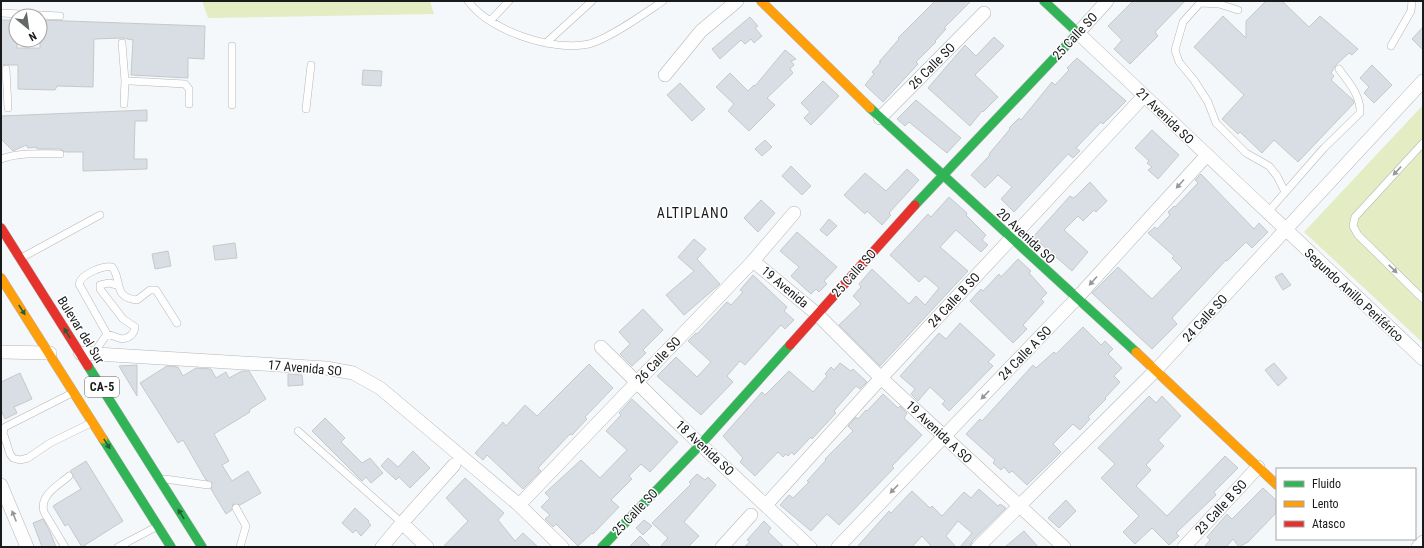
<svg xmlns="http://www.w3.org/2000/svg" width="1424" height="548" viewBox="0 0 1424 548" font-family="'Roboto Condensed',sans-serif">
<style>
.green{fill:#e4ecc3}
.building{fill:#d8dee4;stroke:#c6c9ca}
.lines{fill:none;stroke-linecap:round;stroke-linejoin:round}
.lane-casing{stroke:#b4b6b7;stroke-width:8}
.street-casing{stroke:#b4b6b7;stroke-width:14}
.fast-casing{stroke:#b4b6b7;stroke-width:10}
.slow-casing{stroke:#b4b6b7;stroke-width:10}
.jam-casing{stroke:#b4b6b7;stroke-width:10}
.lane{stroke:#fefefe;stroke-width:7}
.street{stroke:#fefefe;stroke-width:13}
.fast{stroke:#30b455;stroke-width:9}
.slow{stroke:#ff9f0a;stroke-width:9}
.jam{stroke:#e5322d;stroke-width:9}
.oneway{fill:#969798}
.oneway2{fill:#235f35}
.labels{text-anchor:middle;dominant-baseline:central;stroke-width:3;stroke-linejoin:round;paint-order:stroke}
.shield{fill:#fff;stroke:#5d5f5f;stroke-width:1}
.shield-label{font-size:12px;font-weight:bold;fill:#181a1b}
.street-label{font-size:13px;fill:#181a1b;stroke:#fff}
.neighbourhood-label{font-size:14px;letter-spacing:1px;fill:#181a1b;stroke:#fff}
</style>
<rect width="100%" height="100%" fill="#f5f8fa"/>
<path class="green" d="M202,1h228l4,13 -226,4z
M1423,105v238l-119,-111z"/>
<path class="building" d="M935,1h36l-27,27 2,1 -11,12 1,1 -20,20 2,2 -35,38 -18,-17 9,-11 -2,-2 9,-10h-2l20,-23 -1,-1z
M1133,1h52l-30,31 3,4 -28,28 -16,-15 8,-9 -14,-14z
M1266,1h16l27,26 11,-11 38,33 -6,6 -3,-2 -13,12 -5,8 3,3 -3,4 22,20 1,3 -56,59 -24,-22 -12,13 -22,-21 -2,2 -16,-15 22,-24 -50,-48 29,-31 23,22v-17z
M750,17l8,9 -3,2 7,8 -8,7 -3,-4 -6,5 -4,-4 -21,19 -8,-10z
M1,20h15l1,28h23v-28l165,6 -1,33 -16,-1v20l-57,-3 2,-35 -11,-2 -28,1 -1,48 -36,-1 -2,4 -37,-1v-24h-17z
M1423,27v23l-11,-11z
M994,37l10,9 -29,29 23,22 -15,15 -1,-1 -12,15 -42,-38 37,-43 11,11z
M785,50l11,9 -5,2 3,4 -4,4 3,4 -26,25 8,7 -26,26 -21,-20 6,-7 -18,-17 14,-14 18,18 6,-6 1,1z
M1077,58l49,43 -23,23 -2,-2 -25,26 4,3 -7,7 -5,-4 -54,58 -13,-13 11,-12 -14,-12 -13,13 -14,-13 19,-20 -1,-1 21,-25 -1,-1 10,-10 2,2 31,-38 3,3 14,-15 -2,-2z
M1372,65l20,20 -18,18 -10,-10 5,-6 -9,-9z
M363,70l19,1 -1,15 -19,-1z
M823,81l16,15 -28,29 -7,-7 6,-6 -9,-9z
M680,83l25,26 -13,12 -25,-26z
M916,100l45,38 -14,15 -38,-31 -4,4 -8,-7z
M147,110v11h-12l-1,38h13v10l-64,2v-19h-18l-5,-3h-23v-2l-9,1 -2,-3 -13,6 -12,-12v-23z
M1152,130l27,25 -21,24 -10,-9 4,-3 -5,-4 2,-2 -14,-13z
M765,140l7,7 -10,9 -7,-7z
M791,166l20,20 -9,9 -20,-19z
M907,169l12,11 -30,33 2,2 -9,10 -15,-14 -2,3 -21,-19 21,-22 21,18z
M1201,174l53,55 5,-6 9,9 -16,16 -6,-6 -19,19 -1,-1 -54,58 5,6 -25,25 -60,-56 26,-26 34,32 30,-31 -10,-10 2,-2 -26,-23 7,-6 2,2 13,-14 -2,-3 6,-6 1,1 23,-24 -3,-3z
M1090,182l17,19 -11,11 -2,-2 -11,11 -5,-5 -14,14 24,22 -16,19 -39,-34 37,-41 3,2 3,-2z
M949,197l18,16 -1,2 20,20 -4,5 6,5 -7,7 -25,-22 -16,17 28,24 -88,95 -41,-41 22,-21 -8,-8 8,-9 -2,-3 13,-15 37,35 7,-8 9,9 14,-17 -14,-12 -6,6 -29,-27 38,-41 3,3z
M761,200l14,13 -17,19 -14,-14z
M829,219l8,7 -10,10 -7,-6z
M797,232l40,35 -13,14 3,3 -8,8 -3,-3 -5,5 -20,-18 8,-9 -19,-16z
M694,239l12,10 -9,10 23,25 -36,31 -18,-20 28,-24 -16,-14z
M235,243l2,15 -22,2 -2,-14z
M168,251l3,15 -16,3 -3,-15z
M1018,259l13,12 -2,2 18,20 -6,6 3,3 -21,23 4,4 -14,14 -43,-42 11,-12 2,2 16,-17 2,3z
M1282,273l9,12 -8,5 -8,-13z
M753,275l34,32 -3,4 10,9 -9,9 -4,-4 -36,40 -5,-4 -13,15 6,6 -32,33 -44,-39 19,-19 21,20 14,-15 -23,-21 8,-8 1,1 30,-32 4,3 12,-13 -3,-2z
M643,309l20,21 -20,20 3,3 -14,13 -12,-12 10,-10 -11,-12z
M960,323l35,32 -7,7 5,4 -44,45 -7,-7 3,-3 -15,-14 -12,14 -7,-7 4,-5 -15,-13 39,-43 7,6z
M1083,327l18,18 4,-4 8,8 -5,5 14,14 -8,8 6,6 -15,16 1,1 -18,18 2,2 -10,11 -7,-6 -20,20 8,8 -34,33 -15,-14 -3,2 -5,-6 -3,3 -8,-7 2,-3 -29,-26 14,-15 2,2 51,-56 3,3 18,-16 2,2z
M840,363l11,8 2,-2 14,13 -7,7 -4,-3 -22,25 2,2 -24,26 -1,-2 -17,18 -2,-3 -4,4 -2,-2 -3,3 -5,-5 -23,24 -15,-14 3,-4 -20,-22 39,-44 3,3 24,-24 24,21 14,-16 -2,-2 6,-7 3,3z
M1274,363l13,15 -9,8 -13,-16z
M589,364l24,24 -28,29 2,2 -15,16 -2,-1 -32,34 3,3 -18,18 -36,-34 -4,5 -8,-7 28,-31 3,4 19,-21 12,11z
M137,365v31l-18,-30z
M167,366l11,1 5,9 13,-8 15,1 5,9 10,-6 3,6 13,-7h7l17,28 -17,11 1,2 -36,22 15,27 -7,4 10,16 16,-10 13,22 -21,12 -7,-1 -1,6 -6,4 -15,-25 1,-6 -6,-3 -23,-40 -5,3 -38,-60z
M20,373l12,26 -18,8 3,6 -12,6 -4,-9v-28z
M288,374l14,1 1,10 -15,1z
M883,394l15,14 2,-2 7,7 -3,5 18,17 -30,31 2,2 -55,57 -12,-11 -16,17 -31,-26 9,-10 4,3 16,-16 -2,-1 19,-21 -1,-1 28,-28 -5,-5 8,-9 2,2 8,-9 1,1z
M1149,396l7,7 6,-7 19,20 -23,24 6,6 -18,19 5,5 -15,16 31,30 58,-60 13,12 -24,24 2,3 -40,38 3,3 -10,9 -17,-17 -17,16 -12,-12 16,-16 -38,-38 14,-14 -17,-16z
M632,399l46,43 -28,30 -9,-8 -12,12 3,3 -21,21 8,7 -26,27 -1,-1 -14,13 -22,-22 -3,3 -8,-8 5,-4 -9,-8 9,-9 -5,-5 36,-33 19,18 27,-28 -21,-19 15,-16 -2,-2z
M325,418l20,20 -4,4 21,21 8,-5 13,15 -12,10 -5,-6 -4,4 -50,-50z
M413,451l17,17 -20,20 -11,-11 -3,3 -15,-14 7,-8 10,9z
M86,461l37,60 -41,26 -14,-23 -3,2 -12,-20 28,-17 -11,-18z
M697,474l8,6 3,-3 8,8 -32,37 15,14 -11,11h-28l8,-9 -16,-15 39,-39 -2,-2z
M465,478l39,35 -6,7 17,21 8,-8 15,14h-95l25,-26 -22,-23z
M1263,488l14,13v11l-29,30 -9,5 -6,-8 -7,8h-22l6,-7 -3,-3 20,-23 5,5z
M979,489l19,17 2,-2 6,4 -34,33 -2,6h-10l12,-14 -14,-12 -12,15 10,11h-24l-10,-11 -10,11h-55l32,-36 2,2 21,-22 18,17 2,-2 10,10 22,-24 7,6z
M1066,500l10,11 -17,17 -11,-10z
M355,508l14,13 -1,1 3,3 -10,11 -5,-6 -3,3 -11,-10z
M43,519l7,13 6,15h-14l-9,-24z
M644,520l8,6 -9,9 -7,-7z
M764,521l7,7 -3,4 16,15h-40l6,-5 -3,-2z
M1024,531l14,16h-33z
M640,536l11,11h-22z"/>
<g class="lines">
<g class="lane-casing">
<path id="lane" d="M468,1c22,30 85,51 121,43 20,-5 56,-31 74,-43
M1238,10l-19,-6 -19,-1 -17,19 -8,28 4,12 15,18 14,22 8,21 30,30 23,13 8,10 8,16
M1,13l59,3
M491,20l18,-19
M122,43l3,38
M546,43l46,-42
M232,46v59
M1391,46l20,-35 1,-10
M6,69l2,39
M124,104l1,-23h5l55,3 4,5v15
M306,109l5,-44
M1423,143l-68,74 -2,9 5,9 65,64
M1,159c17,-7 40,-5 59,-5
M1267,213l57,-65 36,-35c1,-18 -12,-31 -21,-44
M23,257l77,-42
M107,334l15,5c8,-1 12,-5 13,-12l-12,-8 -23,-30v-4l9,-2 8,2
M93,354l14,-20 -28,-50c2,-10 24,-19 33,-17 11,14 0,30 25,33l13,-10h6l21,33
M72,393l-67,34 -2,5 7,22 3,4 7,2 8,-2 22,-15 39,-19
M298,431l104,92
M165,479l43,6
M236,508l10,18 -6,21
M65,547l-21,-35c-5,-17 14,-26 25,-36
M118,547l38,-20"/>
</g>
<g class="street-casing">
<path id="street" d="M1107,1l-29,32 345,326
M665,75l36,-44 36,-30
M880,118l104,-105
M753,261l64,53 64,64 183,169
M601,347l81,80 128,120
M1,352l49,1
M80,353l246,15 27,5 27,15 139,117 43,42
M1,485l26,62
M519,505l234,-244 41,-48
M766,505l115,-127 263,-282
M402,523l25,24
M382,547l20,-24 52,-58
M722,547l29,-32
M838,547l238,-248 131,-144
M978,547l178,-177 267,-289
M1184,547l74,-80
M1418,547l5,-5"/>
</g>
<g class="fast-casing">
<path id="fast" d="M870,108l266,244
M915,205l163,-172 -34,-32
M88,366l114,181
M103,439l68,108
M602,547l99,-103 89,-99"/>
</g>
<g class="slow-casing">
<path id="slow" d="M761,1l109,107
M1,278l102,161
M1136,352l141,133"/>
</g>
<g class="jam-casing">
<path id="jam" d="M1,228l87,138
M790,345l125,-140"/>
</g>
<use href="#lane" class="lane"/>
<use href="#street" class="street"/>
<use href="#fast" class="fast"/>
<use href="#slow" class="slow"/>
<use href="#jam" class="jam"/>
</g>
<defs><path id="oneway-solid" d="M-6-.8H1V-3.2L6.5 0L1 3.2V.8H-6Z"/></defs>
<g class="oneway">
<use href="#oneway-solid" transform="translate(1397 171) rotate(133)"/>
<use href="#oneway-solid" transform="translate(1180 184) rotate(132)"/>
<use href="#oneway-solid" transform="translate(1393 269) rotate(44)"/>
<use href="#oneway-solid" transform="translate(1093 281) rotate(132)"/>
<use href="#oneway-solid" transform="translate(985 395) rotate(134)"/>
<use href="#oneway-solid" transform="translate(894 489) rotate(134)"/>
<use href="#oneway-solid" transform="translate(14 516) rotate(-112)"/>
</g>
<g class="oneway2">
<use href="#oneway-solid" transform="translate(22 310) rotate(57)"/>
<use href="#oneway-solid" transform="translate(67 333) rotate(-122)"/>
<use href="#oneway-solid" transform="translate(107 444) rotate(58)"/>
<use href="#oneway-solid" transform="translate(181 514) rotate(-122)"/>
</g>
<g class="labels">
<rect class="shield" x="85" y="377" width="34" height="20" rx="3"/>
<g class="shield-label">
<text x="102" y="387">CA-5</text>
</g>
<g class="street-label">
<text transform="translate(1075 36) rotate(-47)">25 Calle SO</text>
<text transform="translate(932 66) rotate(-45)">26 Calle SO</text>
<text transform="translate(1165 116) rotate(44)">21 Avenida SO</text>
<text transform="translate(1026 236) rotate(43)">20 Avenida SO</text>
<text transform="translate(854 273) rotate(-48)">25 Calle SO</text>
<text transform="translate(785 287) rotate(40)">19 Avenida</text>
<text transform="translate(1354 295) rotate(43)">Segundo Anillo Periférico</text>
<text transform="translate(954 300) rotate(-47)">24 Calle B SO</text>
<text transform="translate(1205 318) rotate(-47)">24 Calle SO</text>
<text transform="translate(81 330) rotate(58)">Bulevar del Sur</text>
<text transform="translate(1025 353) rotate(-46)">24 Calle A SO</text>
<text transform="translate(658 360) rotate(-46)">26 Calle SO</text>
<text transform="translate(305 368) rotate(5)">17 Avenida SO</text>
<text transform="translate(939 432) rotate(43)">19 Avenida A SO</text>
<text transform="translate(705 448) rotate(43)">18 Avenida SO</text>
<text transform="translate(1221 507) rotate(-47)">23 Calle B SO</text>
<text transform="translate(635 512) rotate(-46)">25 Calle SO</text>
</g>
<g class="neighbourhood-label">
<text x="693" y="213">ALTIPLANO</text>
</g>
</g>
<rect width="1424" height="548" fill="none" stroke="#181a1b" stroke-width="4"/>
<rect x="1276" y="468" width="140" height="72" fill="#ffffff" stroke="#a3a3a4"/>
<rect x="1284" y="481" width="20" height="6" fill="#30b455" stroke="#a3a3a4"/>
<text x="1312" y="488" font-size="12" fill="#181a1b">Fluido</text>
<rect x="1284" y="501" width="20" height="6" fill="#ff9f0a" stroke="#a3a3a4"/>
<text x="1312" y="508" font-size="12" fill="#181a1b">Lento</text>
<rect x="1284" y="521" width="20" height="6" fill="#e5322d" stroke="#a3a3a4"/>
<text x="1312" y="528" font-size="12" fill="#181a1b">Atasco</text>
<g transform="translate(28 28) rotate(151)"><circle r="19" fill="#ffffff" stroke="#a3a3a4"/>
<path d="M0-3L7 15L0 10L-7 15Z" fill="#656869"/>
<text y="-6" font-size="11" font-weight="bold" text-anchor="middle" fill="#181a1b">N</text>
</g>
</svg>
